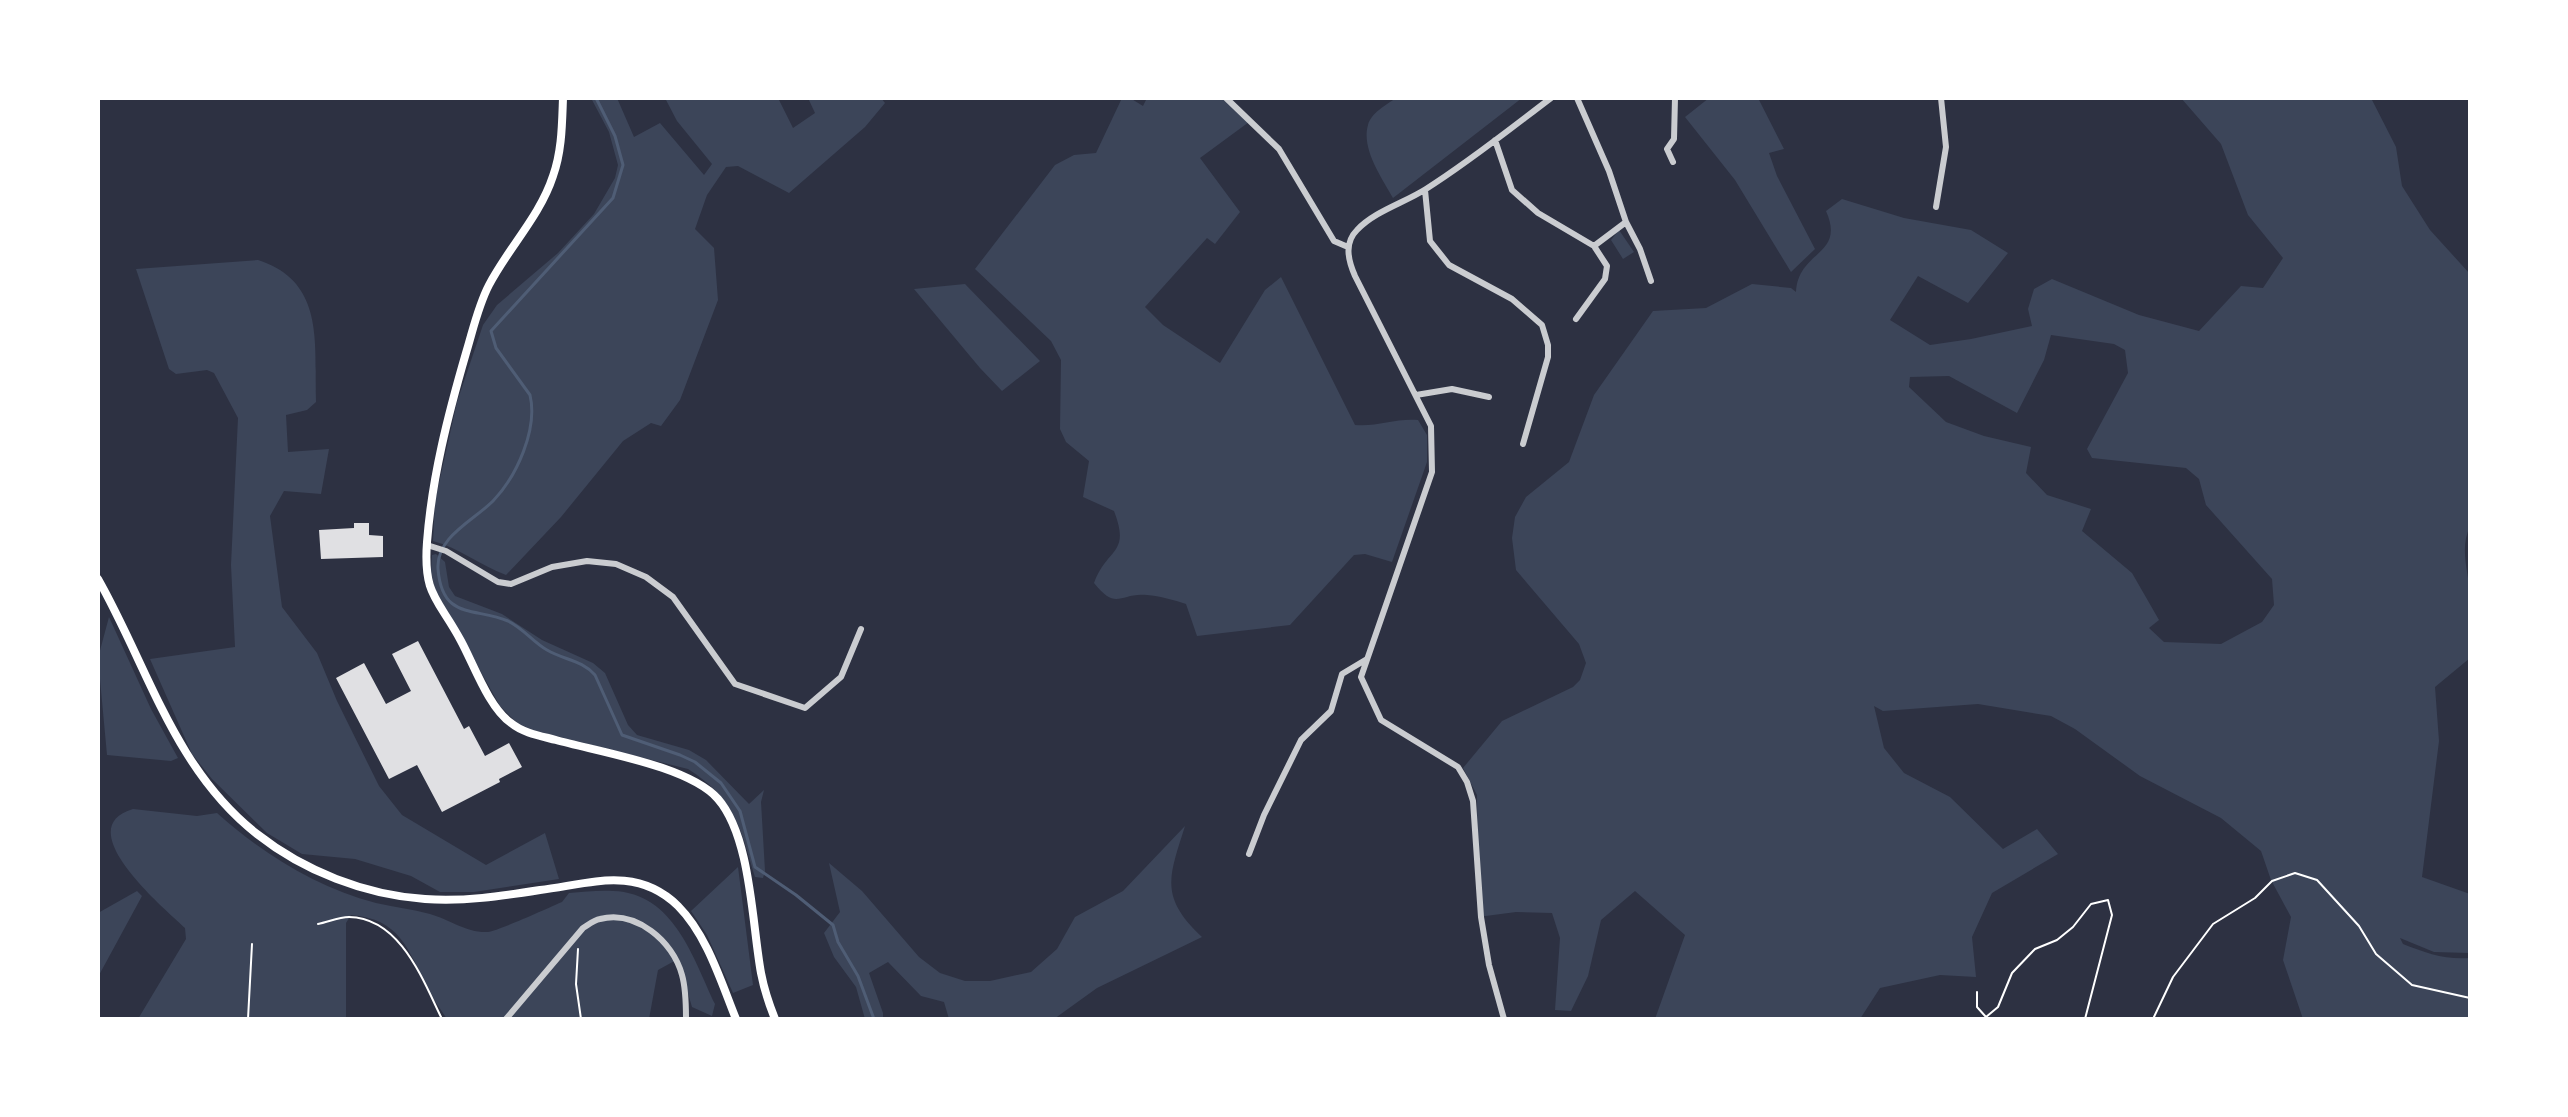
<svg xmlns="http://www.w3.org/2000/svg" width="2568" height="1117" viewBox="0 0 2568 1117" font-family="'Work Sans',sans-serif">
<style>
.green{fill:#3c4559;fill-rule:evenodd}
.lines{fill:none;stroke-linecap:round;stroke-linejoin:round}
.stream{stroke:#4f5d75;stroke-width:3}
.building{fill:#e0e0e3}
.path{stroke:#fff;stroke-width:2}
.minor{stroke:#caccd0;stroke-width:6}
.secondary{stroke:#fff;stroke-width:8}
</style>
<rect width="100%" height="100%" fill="#2d3142"/>
<path class="green" d="M591,98h26l17,39 26,-14 44,52 8,-11 -35,-43 -12,-23h113l15,30 22,-15 -7,-15h73l4,5 -20,24 -76,66 -51,-27 -12,1 -19,28 -12,34 19,19 4,52 -38,100 -19,26 -10,-3 -28,18 -62,76 -55,58c-26,-10 -47,-27 -73,-34l2,-40 22,-99 26,-77 14,-20 61,-52 36,-39 21,-36 3,-13 -9,-33z
M1122,98h8l13,8 4,-8h75l27,24 -49,36 40,54 -25,32 -8,-6 -62,69 18,18 57,38 45,-73 16,-13 74,148c22,2 41,-7 63,-5l9,15v27l-35,100 -27,-8 -11,1 -64,70 -93,11 -11,-32c-12,-4 -26,-8 -39,-9 -27,-3 -30,17 -53,-12 13,-36 37,-28 20,-72l-31,-14 6,-36 -23,-19 -6,-13 1,-69 -10,-19 -76,-72 80,-104 19,-10 22,-2z
M1396,98h126l-129,100c-11,-20 -32,-49 -25,-73 3,-12 18,-20 28,-27z
M1709,98h49l26,51 -15,4 8,23 38,73 -24,23 -56,-92 -50,-63z
M2181,98h190l25,49 6,39 28,44 40,44v253c-11,21 -1,46 0,68 1,21 0,42 0,63l-35,29 4,54 -17,136 48,17v59l-36,-1 -34,-14 3,6c23,9 42,16 67,14v61h-167l-20,-59 8,-43 -20,-37 -10,-29 -40,-33 -81,-42 -65,-47 -24,-13 -73,-12 -95,7 -9,-5 10,42 20,25 46,24 53,52 34,-20 21,25 -66,39 -20,44 4,40 -36,-2 -60,13 -20,31h-205l30,-84 -50,-44 -34,29 -13,56 -17,35 -16,-1 5,-72 -8,-25 -36,-1 -38,5 -1,-122 -14,-27 39,-47 71,-34 7,-7 6,-17 -7,-19 -63,-74 -4,-32 3,-21 11,-20 43,-35 25,-67 59,-84 53,-3 46,-24 39,4 5,4c2,-42 50,-36 30,-81l16,-12 62,19 67,12 37,23 -40,50 -50,-27 -28,44 40,25 41,-6 61,-13 -4,-17 6,-20 18,-10 87,36 60,16 42,-45 22,2 20,-30 -35,-43 -27,-71zM2051,335l63,9 11,6 3,23 -41,76 5,9 94,10 13,11 7,26 66,74 2,26 -12,17 -41,22 -57,-2 -15,-14 10,-8 -27,-47 -50,-42 9,-22 -44,-14 -21,-22 5,-26 -47,-11 -38,-14 -37,-35 1,-10 39,-1 68,37 27,-53z
M1619,230l15,22 -11,7 -12,-19z
M258,260c68,22 56,84 58,142l-9,8 -21,5 2,37 41,-3 -8,45 -37,-3 -14,25 12,91 35,46 20,48 42,85 23,29 84,50 59,-32 14,46 -85,13h-34l-29,-16 -56,-17 -53,-5 -35,-21 -55,-54 -20,-25 -42,-95 85,-12 -4,-82 7,-147 -24,-45 -7,-3 -31,4 -7,-5 -33,-100z
M965,284l75,77 -38,30 -22,-23 -66,-79z
M436,554l9,8 4,25 6,9 47,18 40,26 51,23 12,10 23,52 9,10 52,15 17,10 43,44 15,-14 -3,12 4,69 -2,7 -8,-1c-15,-50 -20,-78 -67,-108l-156,-39 -15,-7 -17,-17 -64,-114 -5,-18 1,-19z
M109,617l42,92 27,49 -7,3 -64,-6 -9,-97z
M133,809l64,7 20,-3c46,41 99,74 159,90 18,4 36,6 54,11 21,6 36,19 58,18 10,-1 60,-24 74,-30l7,-9c15,-1 30,-3 44,-2 61,2 80,67 102,113l-3,12 -20,-9 -14,-48 -20,11 -9,49h-202c-7,-11 -15,-21 -21,-33 -18,-37 -26,-67 -75,-71l-5,8v96h-208l48,-80 -1,-11c-21,-20 -117,-100 -52,-119z
M1185,826c-16,51 -26,71 17,111l-105,51 -43,31h-105l-5,-17 -23,-6 -33,-34 -19,11 14,40v6h-18l-9,-32 -22,-30 -10,-24 16,-21 -11,-49 33,28 57,66 21,16 25,8h25l41,-9 26,-23 18,-32 48,-26z
M738,867l15,118 -20,8 -26,-58 -16,-24z
M137,891l5,5 -44,81v-64z"/>
<g class="lines">
<path class="stream" d="M596,98l19,38 8,29 -10,33 -122,133 5,17 34,47c8,34 -13,81 -37,106 -20,20 -57,36 -55,68 4,51 36,38 70,52 15,7 25,21 39,29 17,10 35,10 48,25l27,60 58,20 15,7 26,21 19,28 15,56 41,28 37,30 5,17 20,34 16,43"/>
</g>
<path class="building" d="M354,523h15v12l14,1v21l-62,2 -2,-29 35,-2z
M418,641l46,88 5,-3 16,30 24,-13 13,24 -23,12 1,3 -58,30 -25,-47 -28,14 -53,-101 28,-15 22,41 25,-13 -19,-37z"/>
<g class="lines">
<path class="path" d="M318,924c10,-2 21,-7 31,-7 52,1 74,64 93,102
M578,949l-2,35 5,35
M1977,992v15l9,10 12,-10 14,-34 23,-24 22,-9 16,-13 18,-23 17,-4 4,15 -27,104
M248,1019l4,-75
M2153,1019l20,-42 40,-53 42,-26 17,-17 23,-8 22,7 42,46 17,28 36,31 58,13"/>
<path class="minor" d="M1226,98l53,51 55,92 14,6
M1577,98l32,73 17,51 -32,24
M1495,140l17,50 26,23 56,33 13,20 -2,13 -29,40
M1673,162l-6,-13 7,-10 1,-41
M1425,190l5,51 19,24 63,34 30,26 6,20v12l-25,87
M1936,207l10,-60 -5,-49
M1626,222l14,27 11,32
M1416,395l36,-6 37,8
M427,545l19,6 52,31 13,2 41,-17 35,-6 29,3 30,13 27,20 62,87 70,24 36,-31 20,-48
M1249,854l15,-39 37,-75 30,-29 11,-37 25,-15
M506,1019l77,-91c5,-3 11,-8 17,-9 36,-9 73,22 82,56 4,14 4,29 4,44
M1504,1019l-15,-54 -8,-48 -8,-116 -6,-19 -9,-15 -77,-47 -20,-43 71,-205 -1,-46 -76,-150c-7,-16 -11,-33 2,-46 18,-19 47,-27 69,-41 43,-27 84,-60 125,-91"/>
<path class="secondary" d="M563,98c-1,26 -1,53 -10,78 -13,40 -44,71 -64,109 -11,21 -16,45 -23,68 -18,62 -34,124 -39,189 -4,54 11,56 34,99 13,24 28,67 50,82 12,10 30,13 45,17 43,12 133,26 162,59 33,38 34,125 43,174 3,16 8,31 14,46
M98,579c50,88 76,190 159,255 47,37 108,61 168,65 38,3 77,-3 115,-9 49,-6 96,-25 138,16 29,29 43,76 58,113"/>
</g>
<rect width="2568" height="1117" fill="none" stroke="#ffffff" stroke-width="200"/>
</svg>
